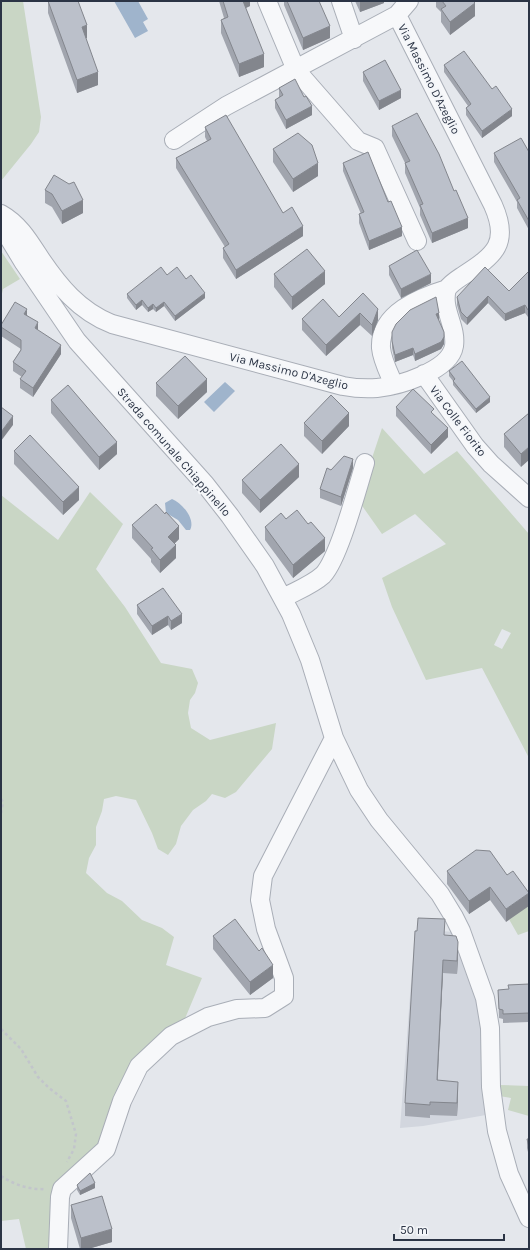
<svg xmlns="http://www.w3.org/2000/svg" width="530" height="1250" viewBox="0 0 530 1250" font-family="Karla,sans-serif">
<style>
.built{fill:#d2d6de}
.green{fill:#c9d6c5;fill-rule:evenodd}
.water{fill:#9fb4cc}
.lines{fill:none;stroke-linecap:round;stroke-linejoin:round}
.minor-casing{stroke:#a9aeb7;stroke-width:20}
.path{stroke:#c2c5cb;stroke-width:2.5;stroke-dasharray:3 3;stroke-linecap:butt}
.minor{stroke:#f7f8fa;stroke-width:18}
.wall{fill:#a1a5ae}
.shaded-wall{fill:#83868d}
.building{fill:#bbc0ca;stroke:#83868d}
.labels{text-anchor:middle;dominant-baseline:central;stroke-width:4;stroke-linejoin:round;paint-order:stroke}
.street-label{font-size:12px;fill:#2b3445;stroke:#f4f6f9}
</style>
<rect width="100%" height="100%" fill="#e4e7ec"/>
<path class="built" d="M415,930l43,2 25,67 3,116 -63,11 -23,2z"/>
<path class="green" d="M1,1h22l18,116 -2,15 -8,12 -30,37z
M1,251l19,28 -17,10 -2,9z
M382,428l42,46 33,-23 72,83v224l-47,-90 -56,12 -34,-73 -10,-29 64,-34 -31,-30 -33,20 -24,-34zM502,629l9,4 -9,16 -8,-4z
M90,492l33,32 -27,45 29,38 36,56 31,6 6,14 -3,10 -5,7 -2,13 3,15 19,12 66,-17 -4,26 -36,43 -11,6 -13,-4 -6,7 -13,9 -12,16 -5,18 -8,11 -10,-6 -6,-16 -16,-33 -20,-4 -12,3 -2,12 -6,16v18l-7,13 -3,15 21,20 15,8 20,19 20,8 12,9 -8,28 36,13 -26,62 -29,29 -17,34 -18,47 -40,24 -22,23 1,49 2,3h-27l-7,-30 -18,2v-726l57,45z
M529,898v33l-11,4 -12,-21z
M499,1085l30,1v30l-21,-6 3,-12 -12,-2z"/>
<path class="water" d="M114,1h24l10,18 -5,3 5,9 -13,7z
M225,382l10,9 -21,21 -10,-10z
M172,499c10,4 24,20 18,31h-4l-8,-10 -12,-7 -1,-10z"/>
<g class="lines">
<g class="minor-casing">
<path id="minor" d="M267,1l29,69 62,71 17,7 42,93
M341,1l13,38
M174,140l52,-34 171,-91
M1,214c18,10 28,27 39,44 19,28 39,53 72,66l231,62c11,2 22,3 34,2 21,-2 73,-17 77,-42 3,-20 -13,-37 -7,-57 4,-6 11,-10 17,-14 31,-20 46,-32 29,-70l-96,-190 12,-14
M1,225l23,38 53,78 128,143 25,32 35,50 26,48 19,46 24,78 25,52 20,30 61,74 14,23 7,14 24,67 5,30 1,59 6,44 12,43 20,44
M424,374l51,72 16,18 38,34
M394,385c-5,-12 -12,-25 -13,-37 -2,-35 40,-51 66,-59
M283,598c13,-7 29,-13 40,-23 16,-17 34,-86 42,-112
M58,1249l2,-52 2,-8 44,-40 16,-48 17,-35 32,-30 37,-19 29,-8 28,-1 19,-12v-18l-18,-49 -6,-29 3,-24 71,-138"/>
</g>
<path class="path" d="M1,799l2,3 -2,11
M1,1029l20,20 17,28 11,11 17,13 10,33 -2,15 -7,13
M1,1176c13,9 30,14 45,13"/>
<use href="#minor" class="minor"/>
</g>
<path class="wall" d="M48,1l39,37h-1l12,47 -21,8 -29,-80z
M219,1h31v5l-4,2 18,59 -25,10 -18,-44v-13l3,-2z
M284,1h35l11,37 -27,12 -19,-45z
M355,1h29v2l-24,9z
M436,1h37l2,15 -25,19 -9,-13v-10l-5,-5z
M444,65l48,24 20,27 -30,22 -16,-23v-7l2,-2 -24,-34z
M363,72l38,26 -22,12 -16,-29z
M279,88l33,27 -26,14 -11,-21v-8l4,-3z
M392,126l76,102 -36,15 -12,-28v-7l-15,-35v-10l-13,-27z
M205,127l98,109 -67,43 -13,-21v-10l2,-1 -49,-79v-10l31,-17 -2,-4z
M273,149l45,27 -25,16 -20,-30z
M529,152v78l-12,-22v-6l-23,-40v-9z
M343,163l45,39 14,34 -33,14 -10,-27v-9h2l-18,-43z
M69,184l14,29 -21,11 -10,-17 -7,-4v-13z
M389,266l42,17 -30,15 -12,-23z
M529,271l-1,46 -3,-4 -20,8 -17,-18 -21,22 -6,-6 -4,-14v-8l52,-6z
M274,274l51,10 -33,26 -18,-23z
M167,275l19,4 19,19 -30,23 -11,-15 -8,6 -3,-3 -5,3 -6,-7 -6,5 -9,-12v-4z
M378,309v11l-6,16 -12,-11 -34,31 -24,-26v-11l37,-2z
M27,315l11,16 23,23 -28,43 -13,-9v-9l2,-2 -9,-6v-9l8,-13 -20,-13v-11z
M438,320l6,24 -3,5 -26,12 -2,-6 -18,7 -3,-14v-16l47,-12z
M449,371l41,31 -14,11 -23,-28v-4l-4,-5z
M156,383l51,9 -29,27 -22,-23z
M51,400l66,54 -18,16 -48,-57z
M396,407l38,8 14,22 -17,17 -35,-38z
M529,413l-8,54 -17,-20v-13z
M304,423l45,3 -27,28 -18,-18z
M14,451l65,49 -16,15 -49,-51z
M353,468l-12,38 -21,-8v-9l11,-19z
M299,477l-39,36 -18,-20v-13z
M286,519l39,32 -32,27 -28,-38v-13z
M132,525l47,14 -5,5 2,14 -16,15 -9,-11v-3l-19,-21z
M163,588l19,35 -11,7 -3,-5 -16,10 -15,-21v-9z
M447,871l60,4 -1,47 -16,-22 -21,14 -22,-30z
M445,935l13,20 -1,19 -14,-1 -6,107 21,15 -1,21 -27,-1v3l-25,-2v-13z
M213,936l60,42 -23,17 -37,-46z
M498,990h31v32l-26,1v-4l-4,-1z
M527,1139h2v17l-2,-8z
M77,1185l18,3 -15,7 -3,-5z
M71,1205l41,37 -24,7h-8l-9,-31z"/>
<path class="shaded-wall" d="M241,1h9v5l-9,4z
M360,1h24v2l-24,9z
M475,3v13l-25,19v-13z
M87,25v13l-5,2v-13z
M330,26v12l-27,12v-12z
M264,54v13l-25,10v-13z
M98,72v13l-21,8v-13z
M401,90v8l-22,12v-9z
M312,106v9l-26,14v-9z
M512,109v7l-30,22v-7z
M318,163v13l-25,16v-13z
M83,200v13l-21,11v-13z
M468,218v10l-36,15v-10z
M303,226v10l-67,43v-9z
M402,227v9l-33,14v-9z
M325,271v13l-33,26v-13z
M431,274v9l-30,15v-9z
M205,293v5l-30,23v-5z
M488,296v7l-21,22v-7z
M142,300v5l-6,5v-5z
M164,302v4l-8,6v-4z
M153,304v5l-5,3v-4z
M525,305v8l-20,8v-7z
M27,309v9l-3,-4z
M378,309v11l-6,16v-11z
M529,309v7l-1,1v-7z
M360,313v12l-34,31v-11z
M439,313v7l-3,1v-7z
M38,322v9l-3,-3z
M444,332v12l-3,5 -26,12v-7z
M61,345v9l-28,43v-9z
M413,348v7l-18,7v-7z
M207,379v13l-29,27v-13z
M490,397v5l-14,11v-4z
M349,413v13l-27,28v-13z
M13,416v9l-12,16v-9z
M448,428v9l-17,17v-9z
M117,442v12l-18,16v-13z
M529,447v13l-8,7v-13z
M353,459v9l-12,38v-9z
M299,464v13l-39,36v-13z
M79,487v13l-16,15v-13z
M179,526v13l-11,11v-13z
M325,538v13l-32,27v-13z
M176,545v13l-16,15v-13z
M182,614v9l-11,7v-9z
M168,616v9l-16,10v-9z
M490,887v13l-21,14v-13z
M529,893v13l-23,16v-13z
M458,942v13l-1,19v-13z
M443,960v13l-6,120v-13z
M273,965v13l-23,17v-13z
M458,1082v13l-1,21v-13z
M95,1183v5l-15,7v-4z
M112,1229v13l-24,7h-7v-11z"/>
<path class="building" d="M48,1h30l9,24 -5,2 16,45 -21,8z
M223,1h20l21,53 -25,10 -18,-44 7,-3z
M287,1h32l11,25 -27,12z
M442,1h31l2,2 -25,19 -9,-13 5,-3z
M464,51l28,38 4,-3 16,23 -30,22 -16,-23 5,-4 -27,-39z
M385,60l16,30 -22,11 -16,-29z
M295,79l9,18 2,-1 6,10 -26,14 -11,-20 8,-5 -4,-7z
M417,113l22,41 15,37 2,-1 12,28 -36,15 -12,-28 3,-1 -18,-41 5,-2 -18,-35z
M226,115l57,98 9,-6 11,19 -67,44 -13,-22 6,-4 -53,-86 35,-19 -6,-12z
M298,133l14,12 6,18 -25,16 -20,-30z
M521,138l8,14v69l-12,-21 3,-2 -26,-45z
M368,152l20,50 3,-1 11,26 -33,14 -10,-27 5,-2 -21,-49z
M54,175l15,9 5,-2 9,18 -21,11 -10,-17 -7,-4z
M307,249l18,22 -33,26 -18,-23z
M417,250l14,24 -30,15 -12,-23z
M161,267l6,8 10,-8 9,12 5,-4 14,18 -30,23 -11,-14 -8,6 -3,-4 -5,4 -6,-8 -6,5 -9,-11z
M485,267l24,24 20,-20v38l-1,1 -3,-5 -20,9 -17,-18 -21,22 -6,-6 -4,-15z
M363,293l15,16 -6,16 -12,-12 -34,32 -24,-26 21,-20 16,18z
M436,297l3,16 -3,1 8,18v5l-3,5 -26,12 -2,-6 -18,7 -3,-14v-9l4,-8 14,-14z
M15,302l12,7 -3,5 14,8 -3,6 26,17 -28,43 -13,-9 6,-8 -13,-9 8,-12v-10l-20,-13v-2z
M185,356l22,23 -29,27 -22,-23z
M462,361l28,36 -14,12 -23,-28 2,-2 -6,-8z
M68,385l49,57 -18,15 -48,-57z
M413,389l21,20 -3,3 17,16 -17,17 -35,-38z
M331,395l18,18 -27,28 -18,-18z
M1,407l12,9 -12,16z
M529,413v34l-8,7 -17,-20z
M30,435l49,52 -16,15 -49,-51z
M281,444l18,20 -39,36 -18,-20z
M344,456l9,3 -12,38 -21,-8 7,-21 4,2z
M156,504l9,10 1,-2 13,14 -11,11 8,8 -16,15 -9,-11 2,-1 -21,-23z
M297,510l11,14 3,-2 14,16 -32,27 -28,-38 16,-14 5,6z
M163,588l19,26 -11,7 -3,-5 -16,10 -15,-21z
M476,850l14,1 17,24 6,-4 16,22 -23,16 -16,-22 -21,14 -22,-30z
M418,918l27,1 -1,16 12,1 2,6 -1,19 -14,-1 -6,120 21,2 -1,21 -27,-1v3l-25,-2 10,-172h2z
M235,919l24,32 3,-3 11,17 -23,17 -37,-46z
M529,984v29l-26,1v-4l-4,-1 -1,-19 11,-1 -1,-4z
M527,1139h2v8z
M90,1173l5,10 -15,8 -3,-6z
M102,1196l10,33 -31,9 -10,-33z"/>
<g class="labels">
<g class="street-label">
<text transform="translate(429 79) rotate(63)">Via Massimo D'Azeglio</text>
<text transform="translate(289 371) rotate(14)">Via Massimo D'Azeglio</text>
<text transform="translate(458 421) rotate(53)">Via Colle Fiorito</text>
<text transform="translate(174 452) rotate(49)">Strada comunale Chiappinello</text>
</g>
</g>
<rect width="530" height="1250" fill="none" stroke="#2b3445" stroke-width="4"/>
<path d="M394 1234v6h110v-6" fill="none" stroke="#2b3445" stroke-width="2"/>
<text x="400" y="1234" font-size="12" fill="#2b3445" stroke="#f4f6f9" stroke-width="3" paint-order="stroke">50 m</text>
</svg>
